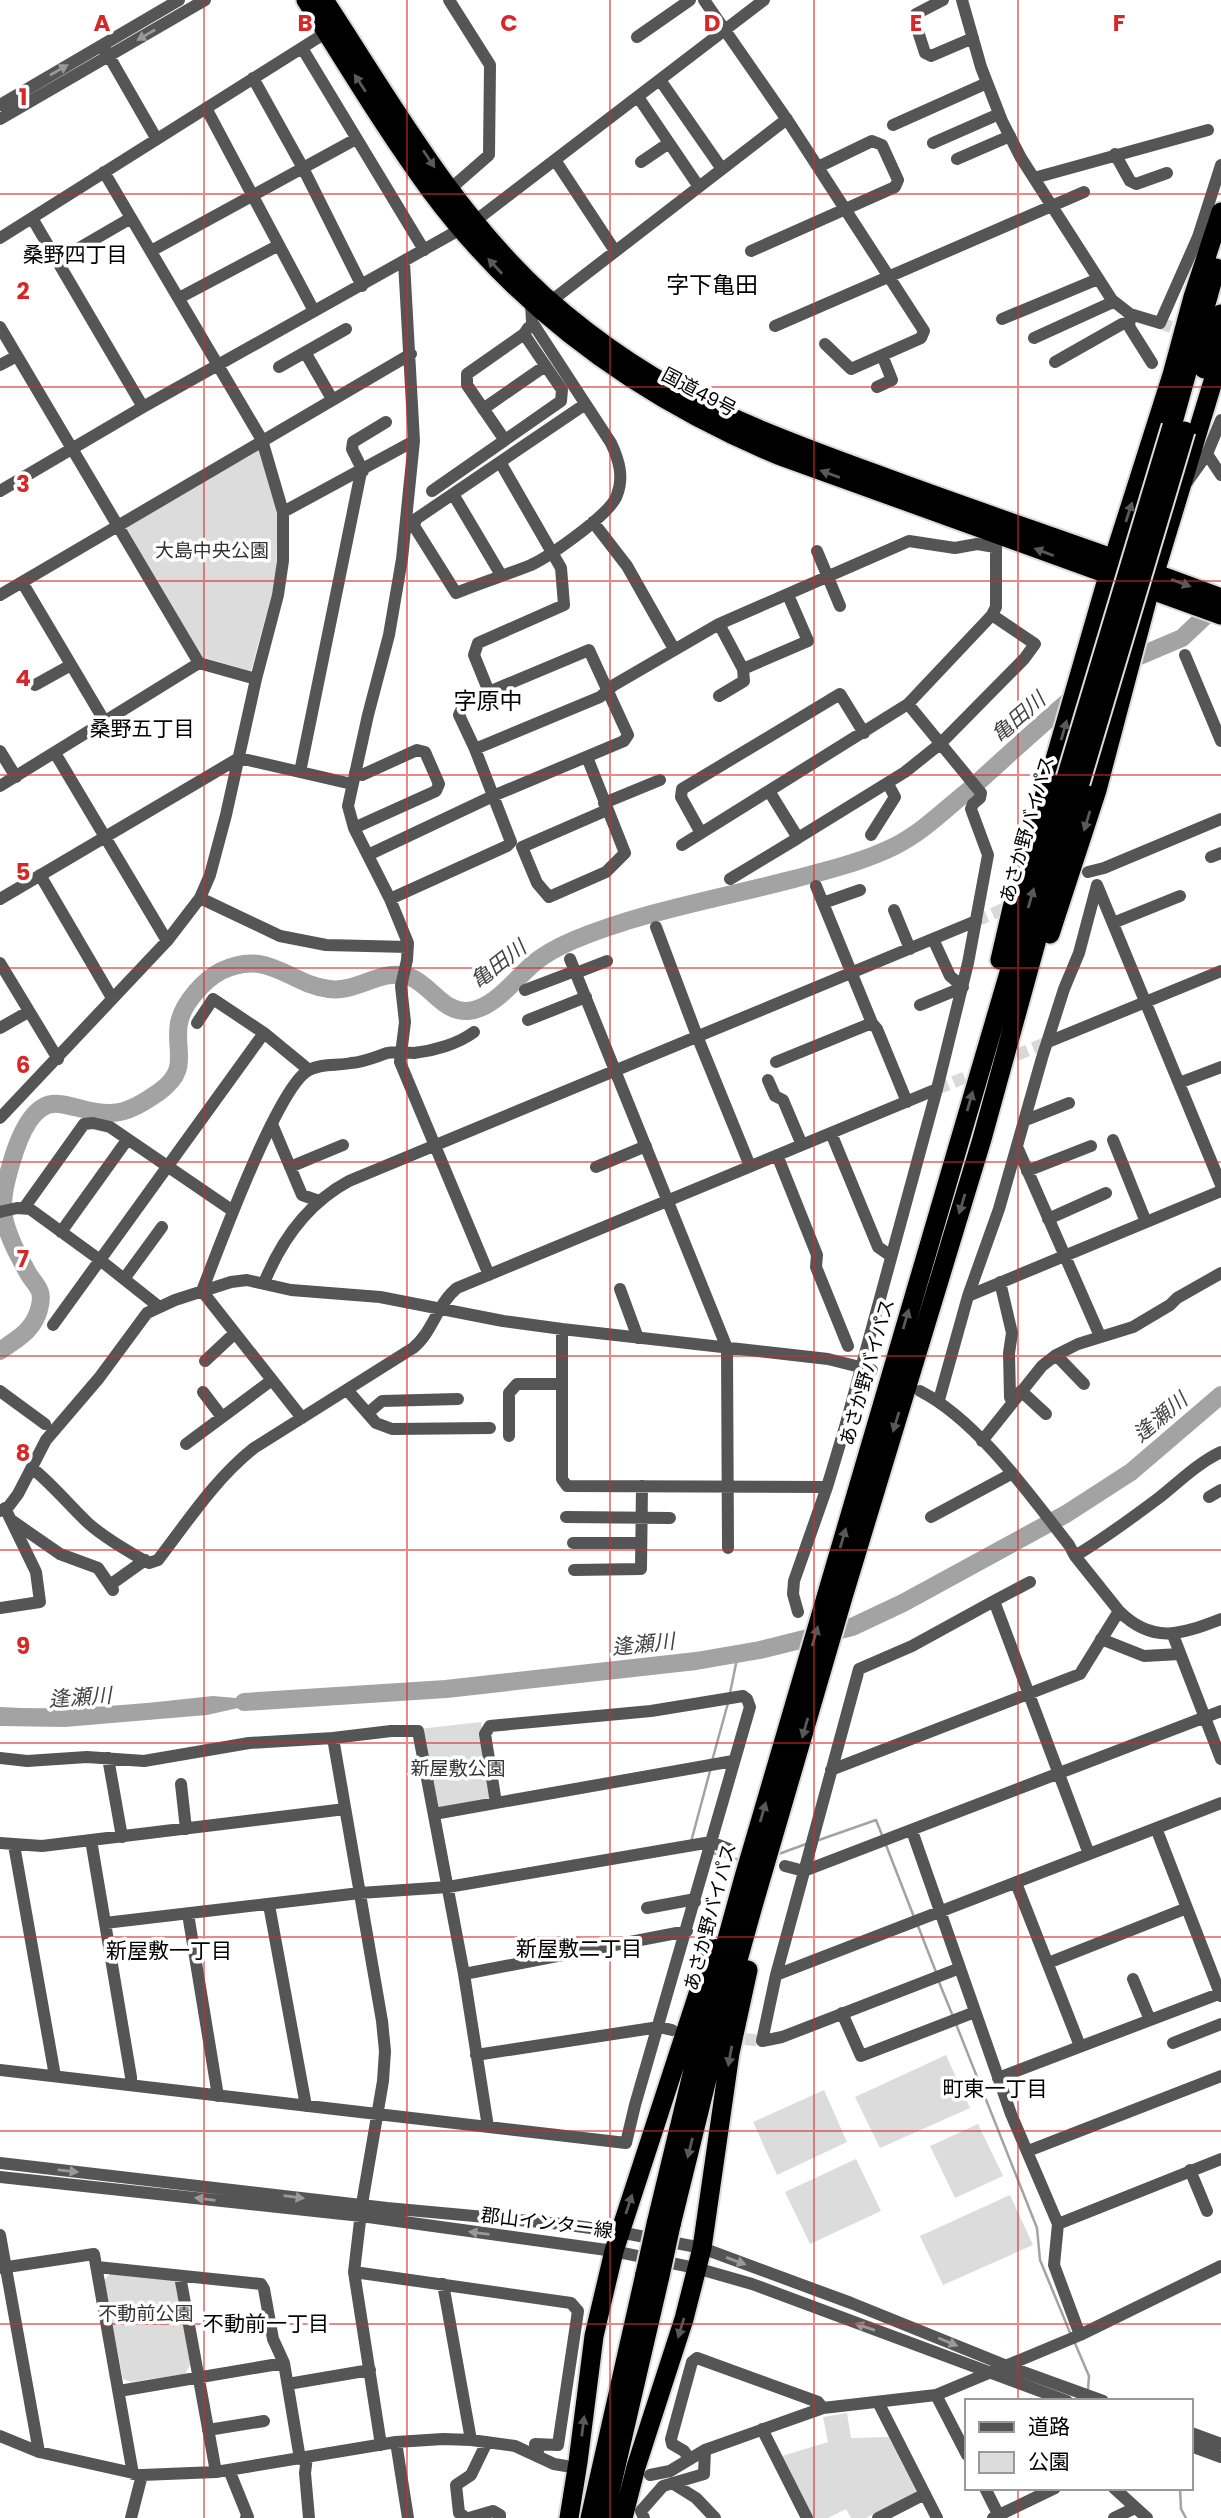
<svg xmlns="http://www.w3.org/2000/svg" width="1221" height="2518" viewBox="0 0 1221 2518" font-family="Poppins,'Noto Sans JP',sans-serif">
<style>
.green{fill:#dcdcdc}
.water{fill:#a3a3a3}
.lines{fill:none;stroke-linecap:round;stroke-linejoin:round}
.stream{stroke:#a3a3a3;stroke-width:2.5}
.river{stroke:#a3a3a3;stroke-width:18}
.minor-tunnel{stroke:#d9d9d9;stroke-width:12;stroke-dasharray:12 6;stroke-linecap:butt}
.highway-casing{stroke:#dbdbdb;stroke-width:23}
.minor{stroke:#555;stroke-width:12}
.highway{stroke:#000;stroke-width:19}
.highway-bridge-casing{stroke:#dbdbdb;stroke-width:23;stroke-linecap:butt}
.highway-bridge{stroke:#000;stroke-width:19}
.oneway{fill:#999}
.oneway2{fill:#595959}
.grid{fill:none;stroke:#d62828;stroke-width:2;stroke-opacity:0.55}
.labels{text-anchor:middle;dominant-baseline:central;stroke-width:7;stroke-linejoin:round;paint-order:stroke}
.street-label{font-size:19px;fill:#000;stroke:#fff}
.park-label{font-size:19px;fill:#333;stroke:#fff}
.neighbourhood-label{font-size:21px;fill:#000;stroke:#fff}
.water-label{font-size:21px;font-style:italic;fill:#444;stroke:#fff}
.quarter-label{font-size:23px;fill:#000;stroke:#fff}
.grid-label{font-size:23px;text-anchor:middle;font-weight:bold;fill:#d62828;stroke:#fff;stroke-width:7;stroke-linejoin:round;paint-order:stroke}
</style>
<rect width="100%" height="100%" fill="#fff"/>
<path class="green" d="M260,447l18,66 -2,66 -25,92 -49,-14 -78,-129z
M481,1722l12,79 -57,10 -17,-82z
M946,2055l24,53 -90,40 -25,-51z
M824,2090l23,52 -70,33 -24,-53z
M978,2124l25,52 -48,22 -25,-52z
M856,2159l25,52 -71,33 -25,-52z
M1010,2195l23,50 -90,40 -23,-49z
M111,2273l61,6 5,3 13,83 -5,9 -54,8 -8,-3 -19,-99z
M847,2413l4,25 38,-1 28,56 -51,25h-15l-5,-9 -18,9h-16l-33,-61 49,-15 -5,-25z"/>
<path class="water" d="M213,1696l57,5 -63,14 -142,12 -65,-1v-19c71,4 143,-3 213,-11z"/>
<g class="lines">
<path class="stream" d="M730,1693l8,-39
M712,1761l16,-58
M819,1840l57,-20 6,15
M691,1842l19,-71
M886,1845l28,72
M712,1853l28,7
M776,1855l30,-11
M918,1926l18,46
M939,1982l13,32
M956,2024l81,204 3,32 31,75
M1074,2341l15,35 -1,14
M1180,2488l1,21 5,9"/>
<path class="river" d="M1123,663l59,-25 37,-35
M0,1351c9,-7 23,-14 30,-24 7,-8 13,-25 10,-35 -2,-7 -9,-13 -12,-19 -10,-18 -20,-36 -24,-56 -3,-18 2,-36 7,-53 6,-21 20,-64 48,-60 18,2 34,10 52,9 17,0 35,-12 48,-21 32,-23 15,-40 20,-69 4,-20 25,-43 42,-52 47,-23 68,13 108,18 29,4 53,-22 81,-12 21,8 33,36 58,34 26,-2 47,-32 66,-48 12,-10 26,-17 40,-23 70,-29 147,-42 220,-61 34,-9 69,-17 101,-33 28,-14 49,-36 73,-55 36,-32 71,-65 108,-96
M244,1702l202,-13 250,-28 64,-11 92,-23 51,-24 163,-89 65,-42 90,-77"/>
<path class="minor-tunnel" d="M1160,323l31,11
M976,921l41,-18
M1000,1062l48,-20
M937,1089l46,-19
M727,2037l35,4"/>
<g class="highway-casing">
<path id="highway" d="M306,0c41,64 80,130 125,191 91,122 208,206 347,264l443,160
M324,0c67,102 129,213 220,296 53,47 114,88 178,117 49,23 100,41 151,60 115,43 233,81 348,125
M1204,369l17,-55
M1172,426l44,-158
M1050,934l47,-144 53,-201 71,-234
M1000,960l12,-52 96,-332 64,-201 21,-78 28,-85
M656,2224l51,-212 37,-135 322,-1099
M671,2225l53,-215 29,-104 90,-309 139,-458 98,-356
M569,2518l9,-56 16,-126 20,-85 99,-303
M590,2518l55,-244
M604,2518l56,-242
M623,2518l13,-51 48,-148 18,-71 28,-195 18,-83"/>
</g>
<path class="minor" d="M449,0l41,65 -1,90 -40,35
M704,0l86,124 134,207 -3,7 -70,31 -26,-25
M943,0l-27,14 -2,5 11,34 6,3 42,-18
M962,0l19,67 21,54 19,37 91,142 18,14 30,9 38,-86 23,-72
M637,37l53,-37
M302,48l122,202
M106,51l50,87
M253,78l50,90 59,118
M660,80l62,89
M638,97l61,90
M0,105l179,-105
M206,108l108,203
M0,119l205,-119
M893,125l94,-42
M933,143l66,-29
M1115,154l15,27 6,3 31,-11
M957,159l53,-23
M555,160l60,91
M641,162l28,-19
M1034,178l174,-48
M32,218l111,189
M0,238l327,-206
M151,251l205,-112
M751,251l144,-64 3,-7 -16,-35 -10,-4 -54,26
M57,261l74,-43
M404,262l10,179 -12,118 -13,76 -21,80 -20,91 6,22 36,71 18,44 -1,17 -6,26 4,36 -5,40 89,213
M179,298l100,-53
M551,301l236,-182
M1132,315l-3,8 1,5 22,35
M1002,319l96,-40
M775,326l309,-134
M0,327l199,336 57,16
M1034,338l79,-36
M305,352l27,47
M1055,362l67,-38 7,-1
M0,365l17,-9
M279,367l67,-38
M877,387l15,-7 -10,-25
M483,409l62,-43
M1221,420l-14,34 14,21
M504,439l-37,-54v-11l57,-40 4,-6
M363,471l-11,-22 1,-7 33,-20
M1187,482l20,-28
M0,491l143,-84 332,-186 289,-221
M432,491l129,-90 1,-11 -38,-56
M453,494l48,81
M283,512l131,-71
M593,522l34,44 47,83
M406,524l8,2 42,67c24,-10 50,-18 75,-28 19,-9 80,-51 86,-70 7,-18 2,-35 -6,-52l-79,-121 -1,-19
M414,526l2,-7 168,-114
M817,551l23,55
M22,582l83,140
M0,595l411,-241
M719,624l24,45 65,-28 -20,-46
M1185,655l36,86
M35,685l36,-20
M489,692l-15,-37 4,-12 86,-38 -3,-37 -61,-106
M719,696l25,-15 -1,-12
M0,751l16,26
M55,753l112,188
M587,757l38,96 -19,19 -57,25 -12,-14 -15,-36 85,-37
M300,772l61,-300
M0,786l199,-123
M769,791l29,47 107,-66 35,-28 84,-85 11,-15 -43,-29
M604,803l56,-23
M354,828l82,-37 3,-7 -14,-32 -8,-2 -55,25 -7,-2
M701,833l-20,-36 1,-8 158,-95 24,39
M871,835l24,-38 -7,-13
M682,845l226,-141 84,-89 4,-8v-66
M368,855l125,-59 131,-55 4,-6 -39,-85 -124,52 -6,13 16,34
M1211,857l10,-4
M1088,872l16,-4 117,-49
M40,875l72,123
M730,879l68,-41
M816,886l56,137 5,6 30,73
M200,898l80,38 46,9 82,2
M0,899l239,-141 113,26
M390,899l117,-53 4,-4 -36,-93 125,-52 14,-12 105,-61 190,-83 46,7 22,-4 18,3
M823,903l37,-13
M894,910l16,39
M1113,923l67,-27
M656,927l41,109 53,130
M933,939l17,37 13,11
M570,959l157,389 1,200
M0,963l58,96
M576,973l31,-12
M525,990l50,-19
M920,1005l34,-14 7,1
M528,1020l58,-23
M197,1023l16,-24 51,34 45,37
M0,1028l28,-16
M1048,1042l173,-71
M776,1062l96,-39
M768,1080l7,16 8,4 19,45
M1179,1083l42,-16
M0,1118l167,-177 33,-43 10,-23 16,-60 30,-136 22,-84 5,-34v-49l-21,-72 -158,-268
M1026,1120l43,-17
M272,1124l30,71 17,6
M831,1133l47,114 13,9
M1113,1140l33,82
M1018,1149l82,187
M777,1155l40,100 -1,12 32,79
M290,1167l53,-22
M596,1167l50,-21
M1027,1171l64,-25
M24,1208l60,-84 9,-1 17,4 123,84
M0,1212l17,-4 13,1 70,51 58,46
M1048,1219l58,-26
M61,1232l66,-92
M124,1279l38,-52
M1000,1282l12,51 -3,20 1,44 2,5
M264,1283c17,-42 44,-80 85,-102l627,-260
M620,1289l18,49
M968,1296l253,-105
M53,1325l211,-292
M562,1329v150l5,7 260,1
M1056,1355l28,29
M205,1361l30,-28
M0,1391l45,33
M348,1391l28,32 16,6 98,-1
M920,1391c57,29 110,104 149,154l6,11 44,55
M1021,1391l25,23
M203,1392l19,25
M939,1400l29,-104 31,-87 43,-151 22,-69 15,-36 18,-68 124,300
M368,1413l14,-12 76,-2
M302,1418l-100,-127c15,-38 76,-206 107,-221 13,-7 28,-4 42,-7 13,-1 24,-6 36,-10 9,-2 18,0 27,0 19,-2 44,-9 60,-21
M509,1436v-43l8,-9h45
M982,1441l60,-75 14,-11 22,-11 55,-17 37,-22 7,-7 44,-25
M186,1444l86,-64
M32,1468c21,17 37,37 56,55 14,13 44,31 61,40l9,-3c30,-39 57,-81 96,-112l159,-100c20,-16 24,-44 44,-60l480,-199
M1209,1497l12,-7
M0,1511l9,-5 9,-12 28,-54 53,-62 48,-65 28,-13 56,-18 16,-2 44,10 89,7 123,24 59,8 266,30 44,11
M566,1517l104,1
M931,1517l80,-43
M11,1520l49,34 38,14 15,22
M573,1543h68
M1075,1556c30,-18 57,-38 85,-59 20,-16 38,-34 61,-45
M574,1570l67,-1 1,-83
M110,1585l35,-25
M994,1601l36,-19
M0,1608l40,-6 -4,-30 -31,-64
M798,1612l-5,-18 1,-13 33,-94 18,-60 92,-338 31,-126 20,-108 -17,-46 2,-5 7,-6 1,-5 -73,-89
M1173,1635l48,124
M1101,1639l43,17 36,-2
M333,1738l49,283 3,30 -2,30 -21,123 -8,68 27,173
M0,1758l27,3 60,-4 57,4 105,-18 84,-5 58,-7h27l46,243 24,153
M108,1758l14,79
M831,1770l249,-96 39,-63c34,34 63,23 102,8
M181,1784l5,45
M434,1814l299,-53
M1156,1828l65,168
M912,1831l99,283 47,110 -4,41 26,70
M91,1840l40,237v8
M0,1843l42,3 303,-37
M14,1845l41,231
M785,1866l19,5 417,-160
M1016,1883l64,163
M269,1905l37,201
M647,1908l43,-8 5,2
M188,1914l30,182
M105,1923l255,-30 88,-6 263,-45 18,7
M1048,1963l139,-55
M960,1968l-178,69 -20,4 14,-66 83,-306 53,-23 82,-45 95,253
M464,1974l223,-43
M776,1975l445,-172
M1133,1979l17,41
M842,2013l19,43 114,-44
M1173,2043l48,-19
M476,2055l183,-28 13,3
M0,2070l626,73 9,-38 115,-398 -3,-8 -4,-3 -92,15 -161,15 -5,8 11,69
M998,2078l223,-85
M1028,2151l193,-75
M0,2163l387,45 175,16 57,8 83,16 149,55 156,63 96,35
M1190,2170l17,41
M0,2177l361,39 253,35 82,17 56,16 315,117
M1058,2224l163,-65
M0,2235l39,217
M97,2267l164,17 3,5 9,50 11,24
M0,2268l94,-14 39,220
M354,2272l217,31 7,8 -20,134 -23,-1 4,12
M180,2276l36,196
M443,2284l28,156
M288,2384l82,-14
M119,2391l165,-28 16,96
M936,2395l31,60
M878,2402l59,116
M762,2429l45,89
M208,2430l56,-9
M1191,2433l30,11
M0,2436l39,16 103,23 74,-3 180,-30 47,-3 28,1 44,6 39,18 12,2
M396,2442l12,76
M1191,2446l30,11
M307,2457l-2,16 4,45
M689,2458l-5,-7 -12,-7 -1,-5 21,-77 5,-4 121,44 5,6
M229,2470l19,47 -2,1
M650,2475l20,-4 35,-21 118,-42 113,-13 144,-60 141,-69
M672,2483l24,15 19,20
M985,2488l15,30
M1114,2488l33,30
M131,2518l11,-43
M466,2518l-7,-5 -3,-28 15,-10 16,-33
M469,2518l24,-7 7,4v3
M644,2518l-3,-7 22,-25 41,-12 1,-24
M878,2518l47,-24
M993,2518l62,-30
M1114,2518l21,-10"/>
<use href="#highway" class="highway"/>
<g class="highway-bridge-casing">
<path id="highway-bridge" d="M1066,778l106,-352
M1080,783l105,-352
M645,2274l11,-50
M660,2276l11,-51"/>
</g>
<use href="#highway-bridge" class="highway-bridge"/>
</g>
<defs><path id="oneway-solid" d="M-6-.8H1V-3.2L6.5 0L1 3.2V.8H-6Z" transform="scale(1.75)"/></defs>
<g class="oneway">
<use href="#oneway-solid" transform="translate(146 35) rotate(150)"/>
<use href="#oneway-solid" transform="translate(59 70) rotate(-30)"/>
<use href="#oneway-solid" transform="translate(68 2171) rotate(6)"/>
<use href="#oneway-solid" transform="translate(294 2197) rotate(7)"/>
<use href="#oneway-solid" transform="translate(205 2199) rotate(-173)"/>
<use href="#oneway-solid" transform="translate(479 2233) rotate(-173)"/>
<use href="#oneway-solid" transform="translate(736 2261) rotate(20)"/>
<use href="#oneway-solid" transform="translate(865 2327) rotate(-161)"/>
<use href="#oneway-solid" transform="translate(948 2342) rotate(22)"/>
</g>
<g class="oneway2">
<use href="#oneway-solid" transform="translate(360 83) rotate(-123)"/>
<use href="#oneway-solid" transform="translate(429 159) rotate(56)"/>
<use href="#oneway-solid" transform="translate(495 266) rotate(-133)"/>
<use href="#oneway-solid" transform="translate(830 474) rotate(-160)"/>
<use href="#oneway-solid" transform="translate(1129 512) rotate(-72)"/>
<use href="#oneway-solid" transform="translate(1044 552) rotate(-159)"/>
<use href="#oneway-solid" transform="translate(1181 583) rotate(20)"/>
<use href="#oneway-solid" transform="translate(1064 730) rotate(-74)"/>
<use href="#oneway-solid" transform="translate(1087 821) rotate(107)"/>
<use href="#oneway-solid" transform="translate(1031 898) rotate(-74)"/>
<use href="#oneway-solid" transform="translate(970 1101) rotate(-74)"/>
<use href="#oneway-solid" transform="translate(962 1204) rotate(107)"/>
<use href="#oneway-solid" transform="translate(906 1319) rotate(-74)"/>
<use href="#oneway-solid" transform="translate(896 1422) rotate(107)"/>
<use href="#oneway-solid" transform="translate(843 1538) rotate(-74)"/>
<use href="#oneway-solid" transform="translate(815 1636) rotate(-74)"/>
<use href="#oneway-solid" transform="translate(805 1728) rotate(106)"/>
<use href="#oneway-solid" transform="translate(763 1812) rotate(-74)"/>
<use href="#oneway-solid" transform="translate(730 2056) rotate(100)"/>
<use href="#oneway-solid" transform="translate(690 2148) rotate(104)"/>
<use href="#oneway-solid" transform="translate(629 2204) rotate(-72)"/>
<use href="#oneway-solid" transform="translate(681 2328) rotate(107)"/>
<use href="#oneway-solid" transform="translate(583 2426) rotate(-83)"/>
</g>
<path class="grid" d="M204,0v2518M407,0v2518M610,0v2518M814,0v2518M1018,0v2401M0,194h1221M0,387h1221M0,581h1221M0,775h1221M0,968h1221M0,1162h1221M0,1356h1221M0,1550h1221M0,1743h1221M0,1937h1221M0,2131h1221M0,2324h1221M1018,2488v30"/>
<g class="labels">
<g class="street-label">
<text transform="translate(699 392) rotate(28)">国道49号</text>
<text transform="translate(1027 829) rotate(-74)">あさか野バイパス</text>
<text transform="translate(867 1372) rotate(-74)">あさか野バイパス</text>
<text transform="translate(710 1917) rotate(-75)">あさか野バイパス</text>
<text transform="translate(547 2223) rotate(7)">郡山インター線</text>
</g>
<g class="park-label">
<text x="212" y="550">大島中央公園</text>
<text x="458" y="1768">新屋敷公園</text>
<text x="146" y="2313">不動前公園</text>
</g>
<g class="neighbourhood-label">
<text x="75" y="254">桑野四丁目</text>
<text x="142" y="728">桑野五丁目</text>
<text x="579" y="1948">新屋敷二丁目</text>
<text x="169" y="1950">新屋敷一丁目</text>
<text x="995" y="2088">町東一丁目</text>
<text x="266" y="2323">不動前一丁目</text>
</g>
<g class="water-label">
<text transform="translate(1018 717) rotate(-41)">亀田川</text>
<text transform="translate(498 964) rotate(-38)">亀田川</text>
<text transform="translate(1160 1417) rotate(-40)">逢瀬川</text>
<text transform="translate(643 1644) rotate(-6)">逢瀬川</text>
<text transform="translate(80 1697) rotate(-4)">逢瀬川</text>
</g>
<g class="quarter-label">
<text x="712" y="285">字下亀田</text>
<text x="488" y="701">字原中</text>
</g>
</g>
<g class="grid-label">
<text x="102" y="31">A</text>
<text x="305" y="31">B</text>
<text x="509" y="31">C</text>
<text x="712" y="31">D</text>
<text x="916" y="31">E</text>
<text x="1119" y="31">F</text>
<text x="23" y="105">1</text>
<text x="23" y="299">2</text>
<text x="23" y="492">3</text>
<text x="23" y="686">4</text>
<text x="23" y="880">5</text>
<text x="23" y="1073">6</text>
<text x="23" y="1267">7</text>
<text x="23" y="1461">8</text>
<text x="23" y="1654">9</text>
</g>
<rect x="965" y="2399" width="228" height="91" fill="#ffffff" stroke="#999999" stroke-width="2"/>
<rect x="979" y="2422" width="35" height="10" fill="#555555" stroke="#999999" stroke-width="2"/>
<text x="1028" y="2434" font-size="21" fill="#000000">道路</text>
<rect x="979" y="2452" width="35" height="21" fill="#dcdcdc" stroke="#999999" stroke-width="2"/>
<text x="1028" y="2469" font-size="21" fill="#000000">公園</text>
</svg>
